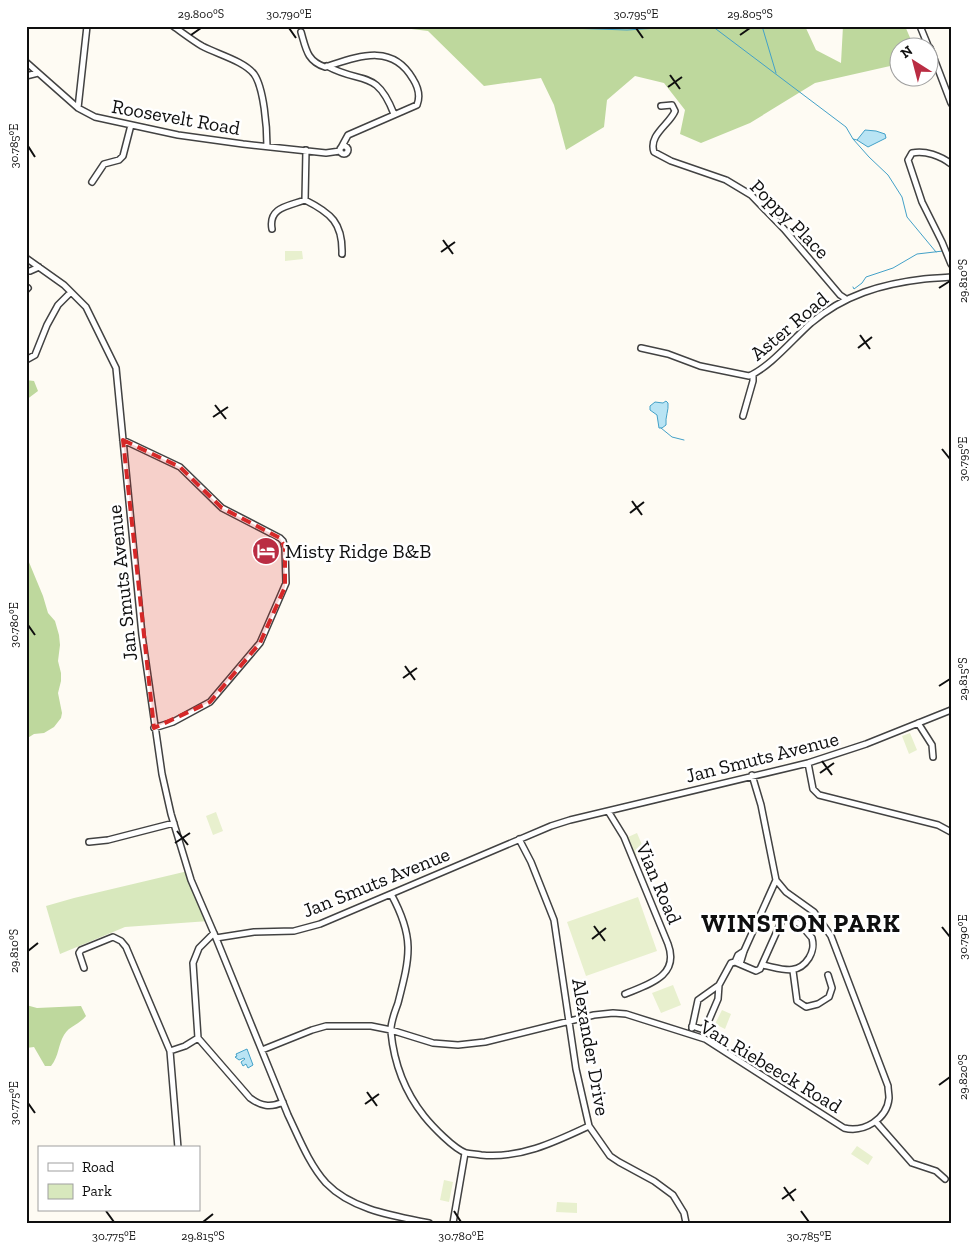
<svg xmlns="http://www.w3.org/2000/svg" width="977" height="1249" viewBox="0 0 977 1249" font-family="'Zilla Slab',serif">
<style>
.green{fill:#d8e8bd}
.forest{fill:#bed89d}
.pitch{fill:#e8f0ce}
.water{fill:#b9e4f4;stroke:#43a1c8}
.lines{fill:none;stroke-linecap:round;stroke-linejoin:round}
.stream{stroke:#43a1c8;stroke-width:1}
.minor-casing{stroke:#424242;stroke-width:8}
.minor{stroke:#fff;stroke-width:5}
.marked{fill:#d62828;fill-opacity:0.2;stroke:#d62828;stroke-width:4;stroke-dasharray:10 6;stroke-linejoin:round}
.ticks{fill:none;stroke:#0f0f0f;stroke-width:2}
.labels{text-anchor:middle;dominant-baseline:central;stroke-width:5;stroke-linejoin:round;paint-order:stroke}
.street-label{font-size:20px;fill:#0f0f0f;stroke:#fff}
.poi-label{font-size:20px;fill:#0f0f0f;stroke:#fff;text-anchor:start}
.district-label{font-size:25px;font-weight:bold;letter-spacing:1px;fill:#0f0f0f;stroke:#fff}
.neatline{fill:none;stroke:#0f0f0f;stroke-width:2}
.ticks-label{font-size:12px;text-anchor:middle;fill:#0f0f0f}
</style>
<rect width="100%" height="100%" fill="#fefbf3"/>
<path class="green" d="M188,871l21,50 -84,6 -65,27 -14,-48 28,-8z"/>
<path class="forest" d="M387,26h418l11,24 25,13 2,-37h62l9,21 -14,1 -1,16 -84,19 -65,40 -49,20 -21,-9 5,-24 -21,-27 -29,-7 -28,24 -3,27 -38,23 -12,-45 -13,-27 -57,8 -56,-55z
M26,380l8,1 4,10 -12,9z
M26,555l17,41 5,17 7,8 4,14 1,10 -2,16 3,12v8l-3,12 4,20 -1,5 -7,9 -10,6 -10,1 -8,5z
M26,1005l11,3 44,-2 5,10c-6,8 -17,10 -22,19 -6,10 -5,21 -13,31h-6l-11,-19 -8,1z"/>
<path class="pitch" d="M285,251h17l1,8 -18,2z
M910,733l7,17 -8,4 -7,-18z
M216,812l7,19 -10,4 -7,-19z
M637,833l8,19 -10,3 -7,-18z
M638,897l19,54 -71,25 -19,-54z
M673,985l8,20 -20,8 -9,-20z
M722,1010l9,4 -6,15 -10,-5z
M857,1146l16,11 -5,8 -17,-11z
M444,1180l9,2 -4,20 -9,-2z
M557,1202l20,1v10l-21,-1z"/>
<path class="water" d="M865,130l11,1 9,3 1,4 -18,9 -11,-7z
M666,401l2,2c1,7 -3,14 -2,22l-4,3h-3l-2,-13 -7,-5v-4l5,-4 8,1z
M247,1049l6,16 -5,3 -2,-4 -3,2 -2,-4 4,-3 -1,-1 -5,2 -4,-3 2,-1 -1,-2z"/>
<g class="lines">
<path class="stream" d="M509,26l118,4 62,-4
M712,26l134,101 7,12 4,1
M762,26l14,47
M853,139l16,18 19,18 14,22 5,20 29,35
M948,249l3,-2
M853,287l1,2 8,-6 4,-6 27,-9 24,-14 26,-3
M661,428l11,9 12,3"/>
<g class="minor-casing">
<path id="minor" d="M173,26c10,7 19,14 29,20 15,8 42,15 52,28 10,14 13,54 13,72
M920,26l9,22
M301,32c5,17 6,29 24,35 32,-10 67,-25 88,12 5,8 8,16 4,26l-69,30 -6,11
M930,48l21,55
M26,62l52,46 17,9 83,18 65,9 83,9 14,-2
M327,66c35,19 49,2 67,48
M26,76l12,-3
M661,106l11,-1 3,6c-5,13 -27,24 -21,41l17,9 55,19 25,15 33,34 56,66 6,4
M78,108l9,-82
M340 150a4 4 0 1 1 8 0a4 4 0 1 1-8 0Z
M951,164c-10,-8 -26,-14 -39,-11l-4,7 14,42 20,40 9,22
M92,182l12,-18 15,-4 4,-4 8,-31
M305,200c26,13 38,23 37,54
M272,229c-4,-22 17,-23 33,-29l1,-50
M26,258l38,27 22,22 30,61 26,267 20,139 9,40 20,66 25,58 38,-6 40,-1 26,-7 231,-98 19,-6 238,-57 58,-19 85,-34
M26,271h4l9,-4
M26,290l2,-2
M641,348l27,6 32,12 49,10c21,-9 44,-37 62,-53 33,-28 70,-39 113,-44 9,-1 18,-1 27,-2
M26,360l9,-5 12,-30 11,-20 13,-13
M743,416l10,-35v-6
M123,440l57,27 42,41 58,30 3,3 2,7 1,35 -26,60 -50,59 -37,20 -19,6
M918,723l14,22 1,12
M808,763l5,26 6,6 119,30 13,7
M608,811l16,26 44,107c12,32 -19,40 -43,50
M519,839l12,23 23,58 22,149 13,57 21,30 9,6 35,19 19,14 11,18 2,10
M89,842l19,-2 66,-17
M391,894c24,44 19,62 7,109 -3,9 -8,20 -7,29 3,31 14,60 33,84 8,10 30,33 42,37 5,1 10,1 15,2 39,4 74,-13 108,-29
M214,933l-15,15 -6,15 5,75 52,60c11,8 20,10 33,4
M216,938l72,177c11,23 21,49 38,68 26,27 68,33 103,40
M735,962l21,9 4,-2 22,-49 3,-2 15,6 12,14c2,8 1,13 -3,20 -12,19 -29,10 -47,7
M735,962l3,-7 6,-4
M740,964l4,-13 32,-71 -15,-75 -9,-30
M84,968l-5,-15 2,-3 32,-13 8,4 5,6 44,104 8,97
M793,971l4,30 9,6 12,-3 11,-7 3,-9 -4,-13
M692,1026l9,3 5,-2 12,-28 1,-14 12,-22 4,-1
M692,1028l6,-28 21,-15
M262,1050l50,-20 14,-4h45l20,4 42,13 25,2 27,-3 109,-27 19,-2 13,1 79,25 139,89c20,5 43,-9 45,-30 0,-4 -1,-8 -1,-12l-57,-150 -17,-24 -28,-20 -10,-12
M170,1051l15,-5 13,-8
M876,1122l36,41 24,8 9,8
M453,1223l12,-70"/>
</g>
<use href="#minor" class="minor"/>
</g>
<path class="marked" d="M123,440l57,27 42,41 58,30 5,10v39l-25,56 -50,59 -56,26z"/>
<path class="ticks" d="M289,28l7,10M636,28l7,10M191,35l10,-7M740,35l10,-7M670,75l10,14M668,87l14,-10M28,146l7,11M443,240l10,14M441,252l14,-10M939,288l11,-7M860,335l10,14M858,348l14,-11M215,405l11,14M213,417l15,-10M942,449l8,10M632,501l10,14M630,513l14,-11M28,625l7,10M405,666l10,14M403,678l14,-10M939,686l11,-7M822,761l10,14M820,773l14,-10M177,831l11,14M175,843l15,-10M594,926l11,15M942,927l8,10M592,939l14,-11M28,951l10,-8M939,1085l11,-8M367,1092l10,14M28,1103l7,10M365,1104l14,-10M784,1187l10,14M782,1199l14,-10M106,1211l8,11M454,1211l7,11M801,1211l8,11M203,1222l10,-8"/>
<defs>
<g id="hotel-disc" transform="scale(1.4375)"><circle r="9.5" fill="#ba2d43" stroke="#fff"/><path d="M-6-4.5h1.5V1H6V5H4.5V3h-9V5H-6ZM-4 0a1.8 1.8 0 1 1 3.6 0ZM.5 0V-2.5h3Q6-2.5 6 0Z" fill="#fff"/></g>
</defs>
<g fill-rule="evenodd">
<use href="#hotel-disc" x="266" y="551"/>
</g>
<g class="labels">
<g class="street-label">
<text transform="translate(176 117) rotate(10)">Roosevelt Road</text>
<text transform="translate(790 219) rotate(45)">Poppy Place</text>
<text transform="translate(789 326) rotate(-40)">Aster Road</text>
<text transform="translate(122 583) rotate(-96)">Jan Smuts Avenue</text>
<text transform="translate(762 757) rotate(-14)">Jan Smuts Avenue</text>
<text transform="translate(376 882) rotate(-22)">Jan Smuts Avenue</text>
<text transform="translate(659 883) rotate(67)">Vian Road</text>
<text transform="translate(591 1047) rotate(80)">Alexander Drive</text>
<text transform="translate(771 1066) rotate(31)">Van Riebeeck Road</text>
</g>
<g class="poi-label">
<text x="285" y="551">Misty Ridge B&amp;B</text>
</g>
<g class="district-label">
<text x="801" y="923">WINSTON PARK</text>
</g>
</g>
<rect width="977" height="1249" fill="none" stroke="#ffffff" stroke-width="55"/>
<rect x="38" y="1146" width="162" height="65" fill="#ffffff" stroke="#9f9f9f"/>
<rect x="48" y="1163" width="25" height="8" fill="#ffffff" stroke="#9f9f9f"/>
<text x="82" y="1172" font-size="15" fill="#0f0f0f">Road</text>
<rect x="48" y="1184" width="25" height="15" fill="#d8e8bd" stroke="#9f9f9f"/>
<text x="82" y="1196" font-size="15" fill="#0f0f0f">Park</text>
<g transform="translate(914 62) rotate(324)"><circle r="24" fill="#ffffff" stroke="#9f9f9f"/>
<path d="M0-4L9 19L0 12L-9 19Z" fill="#ba2d43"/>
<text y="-8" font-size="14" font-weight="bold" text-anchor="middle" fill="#0f0f0f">N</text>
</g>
<rect x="28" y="28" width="922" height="1194" class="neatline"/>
<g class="ticks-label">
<text x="201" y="18">29.800°S</text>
<text x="289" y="18">30.790°E</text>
<text x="636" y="18">30.795°E</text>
<text x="750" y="18">29.805°S</text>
<text transform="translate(14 146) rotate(-90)" y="4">30.785°E</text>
<text transform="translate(963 281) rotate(-90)" y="4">29.810°S</text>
<text transform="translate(963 459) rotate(-90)" y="4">30.795°E</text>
<text transform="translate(14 625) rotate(-90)" y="4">30.780°E</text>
<text transform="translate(963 679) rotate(-90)" y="4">29.815°S</text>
<text transform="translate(963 937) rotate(-90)" y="4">30.790°E</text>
<text transform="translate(14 951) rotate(-90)" y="4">29.810°S</text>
<text transform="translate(963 1077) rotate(-90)" y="4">29.820°S</text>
<text transform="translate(14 1103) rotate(-90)" y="4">30.775°E</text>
<text x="114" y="1240">30.775°E</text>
<text x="203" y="1240">29.815°S</text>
<text x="461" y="1240">30.780°E</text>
<text x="809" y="1240">30.785°E</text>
</g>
</svg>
